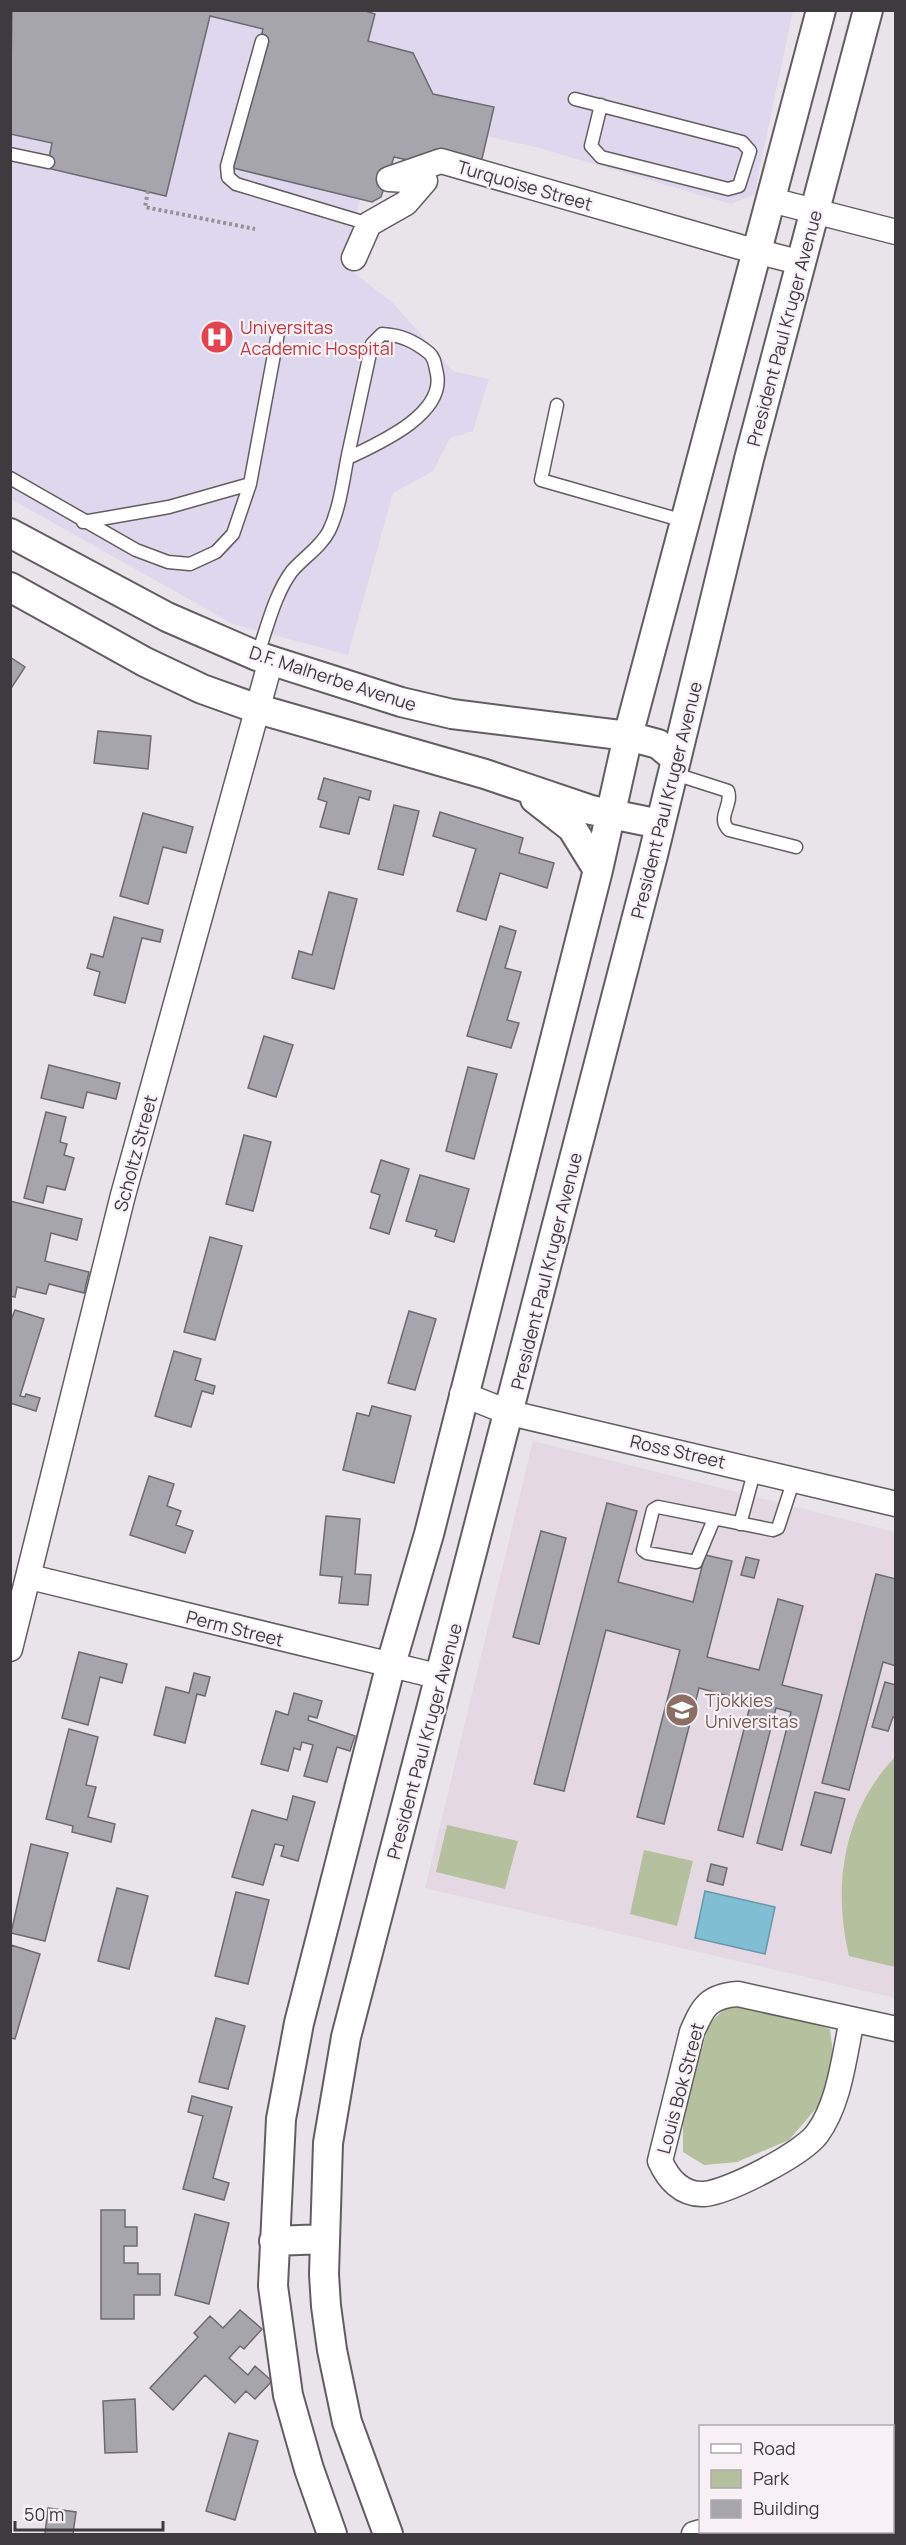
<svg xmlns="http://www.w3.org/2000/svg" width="906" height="2545" viewBox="0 0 906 2545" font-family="Manrope,sans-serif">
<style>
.built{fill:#e4d8e3}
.medical{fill:#ded8ee}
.green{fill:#b5c09f}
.water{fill:#7fbed3;stroke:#6b97a6;stroke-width:1.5}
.building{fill:#a6a5ac;stroke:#6b6b71;stroke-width:1.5}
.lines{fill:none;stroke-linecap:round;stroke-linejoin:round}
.service-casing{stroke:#625d61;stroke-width:15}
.minor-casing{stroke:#625d61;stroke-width:27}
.tertiary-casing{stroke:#625d61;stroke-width:32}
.path{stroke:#959195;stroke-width:4;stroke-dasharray:3 3;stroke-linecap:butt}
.service{stroke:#fff;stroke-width:12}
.minor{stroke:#fff;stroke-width:24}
.tertiary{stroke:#fff;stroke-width:28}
.labels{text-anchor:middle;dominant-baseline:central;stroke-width:4.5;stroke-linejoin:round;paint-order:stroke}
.street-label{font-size:18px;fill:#3d3b3d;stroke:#f7f1f6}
.health-label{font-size:18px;fill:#be3a42;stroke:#f7f1f6;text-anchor:start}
.education-label{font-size:18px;fill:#785e54;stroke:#f7f1f6;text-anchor:start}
</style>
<rect width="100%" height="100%" fill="#e9e4e9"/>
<path class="built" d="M533,1441l362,91v466l-470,-110z"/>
<path class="medical" d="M11,11h782l-39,184 -23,9 -192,-56 -139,-32 -32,53 -25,95 50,39 60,68 36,8 -16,52 -23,7 -17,33 -40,22 -45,162 -115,-31 -222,-125z"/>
<path class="green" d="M895,1757v210l-46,-11c-17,-70 -5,-146 46,-199z
M447,1825l71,16 -13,48 -69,-17z
M644,1850l49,11 -16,65 -47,-12z
M730,2003l39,6 61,20 4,32 -15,44 -30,35 -52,22 -33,3 -21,-13v-38l26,-90z"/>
<path class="water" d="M705,1891l70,16 -10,47 -70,-16z"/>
<path class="building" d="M12,10h350l13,4 -7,27 45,12 20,41 61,13 -16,69 -84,-19 -13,40 -9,5 -143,-35 34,-138 -53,-13 -44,180 -119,-28 5,-25 -42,-9z
M10,657l15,10 -15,23z
M98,731l53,5 -3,33 -54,-6z
M324,778l47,13 -2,9 -10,-3 -10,37 -29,-7 7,-25 -9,-3z
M394,805l25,6 -16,64 -25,-6z
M440,812l83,26 -4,15 35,10 -7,25 -47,-15 -14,47 -29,-9 19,-62 -43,-13z
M143,813l50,14 -7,26 -23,-6 -15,57 -28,-8z
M329,892l28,7 -23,90 -42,-11 7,-27 13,4z
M114,917l49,13 -3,12 -18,-4 -17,65 -31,-8 6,-23 -13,-4 4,-14 12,3z
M500,926l16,5 -11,37 16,4 -14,48 12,3 -8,25 -44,-12z
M264,1036l29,9 -17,52 -28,-9z
M49,1065l71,18 -4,16 -29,-7 -4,16 -42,-10z
M468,1067l29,7 -23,85 -28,-8z
M46,1112l20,5 -6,25 7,2 -3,11 10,3 -9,32 -18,-4 -4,17 -19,-5z
M244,1135l27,7 -18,69 -27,-7z
M381,1160l28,9 -20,65 -19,-6 10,-33 -9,-3z
M420,1175l49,14 -15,53 -19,-6 2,-6 -31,-9z
M10,1201l72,18 -5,21 -26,-7 -6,28 44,11 -5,21 -35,-9 -3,10 -29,-7 -2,10 -5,-1z
M210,1237l32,9 -27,94 -31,-8z
M15,1310l29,9 -24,77 5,1 1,-3 14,4 -4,13 -26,-8v-80z
M409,1311l27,8 -21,71 -27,-7z
M174,1351l27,8 -6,21 20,6 -2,8 -11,-3 -11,36 -36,-11z
M372,1406l39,10 -17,67 -51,-13 14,-57 12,3z
M149,1476l25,8 -7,22 14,5 -5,14 17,6 -8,22 -55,-18z
M607,1503l30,8 -19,71 75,20 12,-47 27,6 -25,96 52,13 19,-71 25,7 -21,79 40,10 -40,155 -25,-7 34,-131 -15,-4 -33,129 -25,-7 33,-128 -52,-14 -35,136 -27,-7 43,-167 -74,-20 -42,161 -30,-7z
M326,1516l34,3 -5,55 16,1 -3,30 -29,-2 3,-26 -22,-2z
M541,1531l25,7 -27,106 -26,-7z
M746,1557l13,3 -5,18 -13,-3z
M876,1574l20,5v87l-13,-4 -34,128 -27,-7z
M79,1652l48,12 -5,19 -22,-6 -12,48 -26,-7z
M194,1673l16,4 -5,19 -8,-2 -12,49 -31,-8 12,-48 23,6z
M885,1682l11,3v33l-3,-1 -5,14 -16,-4z
M294,1693l28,8 -5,17 -8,-2 -1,4 47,16 -5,15 -13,-4 -10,35 -23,-6 9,-31 -11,-3 -2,8 -6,-2 -6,23 -27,-7 15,-53 12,4z
M69,1729l29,8 -12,48 10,2 -8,30 27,7 -4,18 -39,-10 1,-6 -27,-7z
M815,1792l30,7 -14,54 -30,-8z
M293,1796l22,6 -17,59 -17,-5 3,-10 -9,-2 -12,41 -31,-8 20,-67 35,10z
M31,1844l37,9 -23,88 -34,-8z
M711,1864l16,4 -4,17 -16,-4z
M117,1888l31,8 -19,73 -31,-8z
M236,1892l33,8 -21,84 -33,-8z
M11,1945l29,9 -25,85 -5,-1z
M216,2018l29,8 -17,63 -29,-7z
M192,2096l40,11 -19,71 16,5 -5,17 -41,-11 20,-73 -15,-4z
M101,2210h24v17h12v19h-13v17h14v11h22v21h-26v24h-33z
M195,2214l34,9 -20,81 -34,-9z
M240,2310l22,19 -18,20 -4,-3 -11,12 19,17 7,-9 17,15 -17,18 -9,-8 -11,12 -30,-28 -32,35 -23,-22 48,-51 -4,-4 16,-17 13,12z
M135,2399l2,53 -32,1 -2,-52z
M229,2433l29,8 -23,79 -29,-9z
M48,2508l28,4 -3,22h-28z"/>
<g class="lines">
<g class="service-casing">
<path id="service" d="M262,41l-35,125 1,11 8,7 133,40
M575,99l167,43 8,9 -11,35 -11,3 -127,-32 -10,-11 10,-41
M10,154l38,8
M557,405l-16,75 143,41
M10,478l126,72 32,12 22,2 26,-12 17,-18 17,-50 28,-151
M83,522l86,-15 81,-23
M257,656c10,-27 17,-61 35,-85 12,-14 28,-23 37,-40 11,-23 14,-51 19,-76 8,-37 16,-74 24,-111l10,-10c19,1 32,7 47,19 6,5 6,13 8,21 8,41 -60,70 -89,84
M672,773l56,18c5,14 -12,27 1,39l67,17
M714,1519l-18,43 -49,-9 -4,-3 10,-40 5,-3 115,23 5,-2 16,-49
M740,1524l15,-55"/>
</g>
<g class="minor-casing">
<path id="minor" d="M771,200l125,32
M354,258l15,-34 37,-21 19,-22 -36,-2 52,-18 299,86 62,16
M462,1394l48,19 386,91
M30,1577l411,100
M10,1649l113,-454 148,-535
M852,2020c-8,36 -12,83 -35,114 -15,20 -88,58 -113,60 -22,1 -36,-15 -44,-33l32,-129c11,-25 16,-36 46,-38l158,35
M892,2458l4,-1
M727,2532l2,2
M694,2534l7,-2"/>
</g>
<g class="tertiary-casing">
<path id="tertiary" d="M10,533l157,84 90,39 144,46 51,12 176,22 30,8 18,15
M10,587l135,75 57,27 56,20 227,65 106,36 69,14
M535,799l37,29 26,42
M274,2241l51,-2
M332,2534l-23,-65 -21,-74 -15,-109 8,-167 18,-96 92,-359 38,-130 169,-664 30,-134 193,-726
M388,2534l-41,-112 -15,-72 -6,-44 -2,-32 4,-131 18,-106 307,-1182 96,-396 119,-449"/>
</g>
<path class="path" d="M148,191l-3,16 110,22"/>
<use href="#service" class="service"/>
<use href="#minor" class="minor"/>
<use href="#tertiary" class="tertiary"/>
</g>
<defs>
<g id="hospital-disc" transform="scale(1.725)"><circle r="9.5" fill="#e0444e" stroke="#f7f1f6"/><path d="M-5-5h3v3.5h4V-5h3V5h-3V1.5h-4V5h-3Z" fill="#fff"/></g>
<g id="school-disc" transform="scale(1.725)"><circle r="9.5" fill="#8d6e63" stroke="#f7f1f6"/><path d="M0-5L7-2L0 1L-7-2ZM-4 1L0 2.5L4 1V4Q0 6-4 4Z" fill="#fff"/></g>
</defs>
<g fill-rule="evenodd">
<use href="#hospital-disc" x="217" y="337"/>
<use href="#school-disc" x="682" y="1710"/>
</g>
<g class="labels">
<g class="street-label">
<text transform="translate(525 185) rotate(16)">Turquoise Street</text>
<text transform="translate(784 328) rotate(-75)">President Paul Kruger Avenue</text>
<text transform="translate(333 678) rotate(18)">D.F. Malherbe Avenue</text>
<text transform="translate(666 800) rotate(-76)">President Paul Kruger Avenue</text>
<text transform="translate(135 1153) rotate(-75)">Scholtz Street</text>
<text transform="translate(546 1271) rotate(-76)">President Paul Kruger Avenue</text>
<text transform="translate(678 1451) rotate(13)">Ross Street</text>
<text transform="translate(235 1628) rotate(14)">Perm Street</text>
<text transform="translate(424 1741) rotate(-75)">President Paul Kruger Avenue</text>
<text transform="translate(680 2088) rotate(-75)">Louis Bok Street</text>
</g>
<g class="health-label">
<text x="240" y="327">Universitas<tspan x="240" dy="21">Academic Hospital</tspan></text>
</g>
<g class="education-label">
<text x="705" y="1700">Tjokkies<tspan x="705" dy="21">Universitas</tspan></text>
</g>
</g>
<rect width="906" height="2545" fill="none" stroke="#3d3b3d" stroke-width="24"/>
<rect x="699" y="2425" width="195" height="108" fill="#f7f1f6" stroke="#ada8ac" stroke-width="1.5"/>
<rect x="711" y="2444" width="30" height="9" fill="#ffffff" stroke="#ada8ac" stroke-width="1.5"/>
<text x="753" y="2455" font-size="18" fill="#3d3b3d">Road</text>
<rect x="711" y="2470" width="30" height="18" fill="#b5c09f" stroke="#ada8ac" stroke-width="1.5"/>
<text x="753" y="2485" font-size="18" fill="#3d3b3d">Park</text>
<rect x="711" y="2500" width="30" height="18" fill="#a6a5ac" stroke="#ada8ac" stroke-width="1.5"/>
<text x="753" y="2515" font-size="18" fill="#3d3b3d">Building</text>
<path d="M15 2521v9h148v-9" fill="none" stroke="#3d3b3d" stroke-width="3"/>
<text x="24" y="2521" font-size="18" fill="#3d3b3d" stroke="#f7f1f6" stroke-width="4.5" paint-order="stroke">50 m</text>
</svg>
